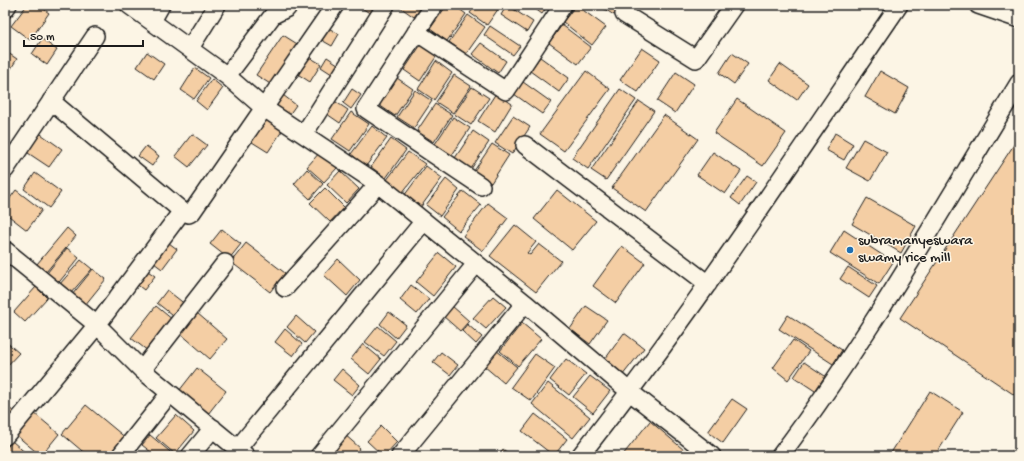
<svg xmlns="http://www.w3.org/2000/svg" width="1024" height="461" viewBox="0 0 1024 461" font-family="'Gochi Hand',sans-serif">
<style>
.building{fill:#f4cea4;stroke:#1c1c1c}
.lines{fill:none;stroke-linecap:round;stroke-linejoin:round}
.minor-casing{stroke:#1c1c1c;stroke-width:20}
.minor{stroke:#fcf5e5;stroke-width:17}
.poi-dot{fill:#1f6fb2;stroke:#fcf5e5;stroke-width:1.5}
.labels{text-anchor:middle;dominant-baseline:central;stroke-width:3;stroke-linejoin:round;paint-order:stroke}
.poi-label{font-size:15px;fill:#1c1c1c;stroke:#fcf5e5;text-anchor:start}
</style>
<rect width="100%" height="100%" fill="#fcf5e5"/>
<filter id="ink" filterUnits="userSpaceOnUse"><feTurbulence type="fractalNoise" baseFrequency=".025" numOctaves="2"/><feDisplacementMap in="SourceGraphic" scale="8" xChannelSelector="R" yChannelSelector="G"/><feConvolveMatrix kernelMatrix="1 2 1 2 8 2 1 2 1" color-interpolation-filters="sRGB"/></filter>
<g filter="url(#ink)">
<path class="building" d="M27,5h11l11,8 -19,27 -19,-14z
M362,5h22l-8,12 -16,-10z
M397,5h26l-9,12z
M447,5h7l12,9 -19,27 -17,-12z
M476,5h25l-14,20 -17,-12z
M507,5l26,17 -6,10 -26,-17z
M530,5h18l-6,9z
M576,5l30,22 -14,18 -29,-23z
M598,5h23l-7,10z
M468,15l17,12 -19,27 -17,-12z
M562,25l29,22 -13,17 -29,-21z
M325,26l14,8 -7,12 -14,-8z
M490,26l30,20 -7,9 -29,-20z
M283,35l19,12 -27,40 -19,-12z
M42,39l15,11 -10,15 -15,-11z
M422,43l16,11 -18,27 -16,-11z
M481,43l25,18 -8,12 -26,-19z
M642,48l18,12 -22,32 -18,-12z
M5,51l12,8 -12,19z
M147,52l17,12 -10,15 -17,-12z
M732,53l16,11 -14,20 -15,-11z
M304,54l17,10 -11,18 -17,-11z
M327,57l17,11 -6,10 -17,-11z
M540,57l29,21 -10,14 -29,-21z
M436,61l16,12 -18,27 -16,-11z
M780,64l28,20 -11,16 -28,-20z
M195,68l14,10 -15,21 -13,-9z
M586,71l24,18 -46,62 -24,-17z
M880,71l29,17 -14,26 -30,-17z
M676,72l18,12 -19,29 -18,-12z
M454,75l17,11 -18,27 -17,-11z
M397,78l16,11 -18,27 -16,-11z
M212,79l11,9 -16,22 -11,-9z
M523,82l28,20 -9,12 -28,-20z
M472,87l17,11 -18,27 -17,-11z
M352,89l9,6 -10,14 -8,-6z
M620,89l16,11 -48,69 -16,-11z
M415,90l17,11 -18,27 -17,-11z
M279,92l17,13 -7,10 -17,-13z
M496,93l16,11 -17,28 -17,-11z
M737,99l49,34 -23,33 -49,-33z
M333,100l15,10 -8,13 -16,-11z
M639,101l15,10 -48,69 -15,-10z
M435,104l17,11 -18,27 -17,-11z
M351,112l18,12 -19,27 -18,-12z
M664,115l34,24 -52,73 -34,-24z
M513,116l17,11 -18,27 -17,-11z
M453,117l17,11 -18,27 -17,-11z
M267,118l17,10 -16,24 -16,-10z
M372,126l15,12 -21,28 -15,-12z
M473,131l16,11 -18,27 -16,-11z
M38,132l24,17 -13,18 -24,-16z
M835,133l18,11 -9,16 -18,-10z
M192,134l15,11 -18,22 -14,-11z
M1019,137v261l-119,-80z
M391,139l15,11 -20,28 -15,-11z
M863,139l24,13 -17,29 -24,-13z
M492,144l17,11 -18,28 -17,-12z
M146,146l13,10 -7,10 -14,-10z
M320,152l18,15 -14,15 -17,-15z
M408,152l17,12 -23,29 -16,-12z
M713,152l28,19 -16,23 -28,-19z
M426,166l16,12 -22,30 -16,-12z
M307,169l16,15 -13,15 -16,-15z
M340,171l19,18 -13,14 -19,-18z
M35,173l26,19 -12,16 -25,-19z
M747,176l9,6 -16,23 -9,-7z
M446,179l13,11 -19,26 -14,-11z
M325,188l19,19 -14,15 -20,-19z
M16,190l26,20 -15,20 -22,-17v-8z
M557,190l39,31 -24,29 -38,-31z
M463,191l18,14 -22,26 -17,-14z
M867,198l49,28 -15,27 -49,-29z
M488,203l20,15 -25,33 -20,-15z
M515,225l21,17 -9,11 3,2 9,-11 22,17 -25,31 -46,-36z
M67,228l9,8 -35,42 -9,-8z
M222,229l19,15 -12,15 -19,-15z
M844,230l49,32 -14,22 -49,-31z
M165,240l12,9 -15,20 -12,-9z
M246,243l39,30 -15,19 -39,-30z
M622,246l23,17 -29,40 -23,-17z
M67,248l12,10 -24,29 -12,-9z
M439,253l17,14 -23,29 -17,-14z
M338,259l22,21 -13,16 -23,-21z
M81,260l11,9 -22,25 -11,-9z
M848,267l29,19 -8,12 -29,-19z
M93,269l13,10 -21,26 -13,-10z
M145,269l10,7 -11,14 -9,-7z
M411,285l18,14 -12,15 -17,-14z
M36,287l11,11 -22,24 -11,-10z
M167,290l19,15 -10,13 -19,-15z
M493,296l13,11 -20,22 -13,-11z
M156,306l17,14 -25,31 -17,-13z
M452,306l17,15 -9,10 -17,-15z
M586,306l21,14 -17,24 -20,-15z
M389,312l17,13 -10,13 -16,-14z
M197,313l30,26 -17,20 -30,-26z
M788,315l54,35 -9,14 -54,-35z
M296,316l18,16 -9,11 -18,-16z
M522,323l19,16 -23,27 -18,-15z
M467,324l15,13 -6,7 -14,-13z
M378,326l18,15 -12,15 -19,-14z
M285,329l17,15 -9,12 -18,-14z
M624,333l20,15 -22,28 -19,-14z
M793,340l16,11 -21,29 -15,-12z
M5,341l14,12 -14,15z
M363,344l18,15 -12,15 -18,-15z
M496,350l21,17 -13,16 -20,-17z
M441,352l17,13 -8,10 -17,-13z
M535,354l20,14 -24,33 -20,-14z
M566,359l20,15 -17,21 -19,-15z
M804,362l21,14 -10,15 -21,-14z
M197,368l29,23 -18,23 -29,-23z
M342,369l18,16 -8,10 -19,-15z
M590,376l20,15 -17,22 -20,-16z
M548,383l42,34 -17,21 -41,-34z
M930,391l33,21 -28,44h-46z
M732,399l15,10 -24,34 -15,-11z
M5,405l13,10 -13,10z
M86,405l41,34 -14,17h-25l-26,-22z
M34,413l25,21 -18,22 -25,-21z
M535,414l32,25 -13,17 -32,-25z
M176,415l18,16 -19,23 -19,-16z
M650,421l41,35h-69z
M381,426l16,16 -13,14h-1l-16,-15z
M344,434l16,14 -7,8h-28z
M150,435l25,21h-19l-14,-11z
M12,441l17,15h-24v-6z
M1016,446l3,2v8h-10z
M503,449l8,7h-14z"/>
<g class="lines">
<g class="minor-casing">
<path id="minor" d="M129,5l98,71 37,32 114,76 147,119 105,89 82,64
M434,5l-68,104 115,77
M978,5l41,14
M5,9l3,-4
M624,14l72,45 38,-54
M152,21l9,-16
M416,32l90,59 57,-86
M190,48l27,-43
M227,76l46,-61 14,-7 2,-3
M51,101l131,110 7,3 3,-2 143,-207
M304,134l82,-129
M525,145l183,139
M5,170l90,-134
M5,250l92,75 45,45 104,86
M285,288l93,-104
M142,370l83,-107
M5,436l92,-111 85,-114
M238,448l186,-227
M120,456l50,-63
M190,456l23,-28
M319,456l157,-192
M400,456l125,-153
M580,456c114,-145 215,-299 319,-451
M780,456c89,-118 162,-247 239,-373"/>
</g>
<use href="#minor" class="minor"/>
</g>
</g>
<circle class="poi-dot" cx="850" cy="250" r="4"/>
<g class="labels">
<g class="poi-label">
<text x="858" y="241">subramanyeswara<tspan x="858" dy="17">swamy rice mill</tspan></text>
</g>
</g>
<rect width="1024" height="461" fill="none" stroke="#fcf5e5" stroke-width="20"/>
<rect x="10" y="10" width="1004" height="441" fill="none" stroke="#1c1c1c" stroke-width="1.5" filter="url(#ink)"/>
<path d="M24 40v6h119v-6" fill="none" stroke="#1c1c1c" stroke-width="2"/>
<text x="30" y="40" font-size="12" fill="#1c1c1c" stroke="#fcf5e5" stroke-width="3" paint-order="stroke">50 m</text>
</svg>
